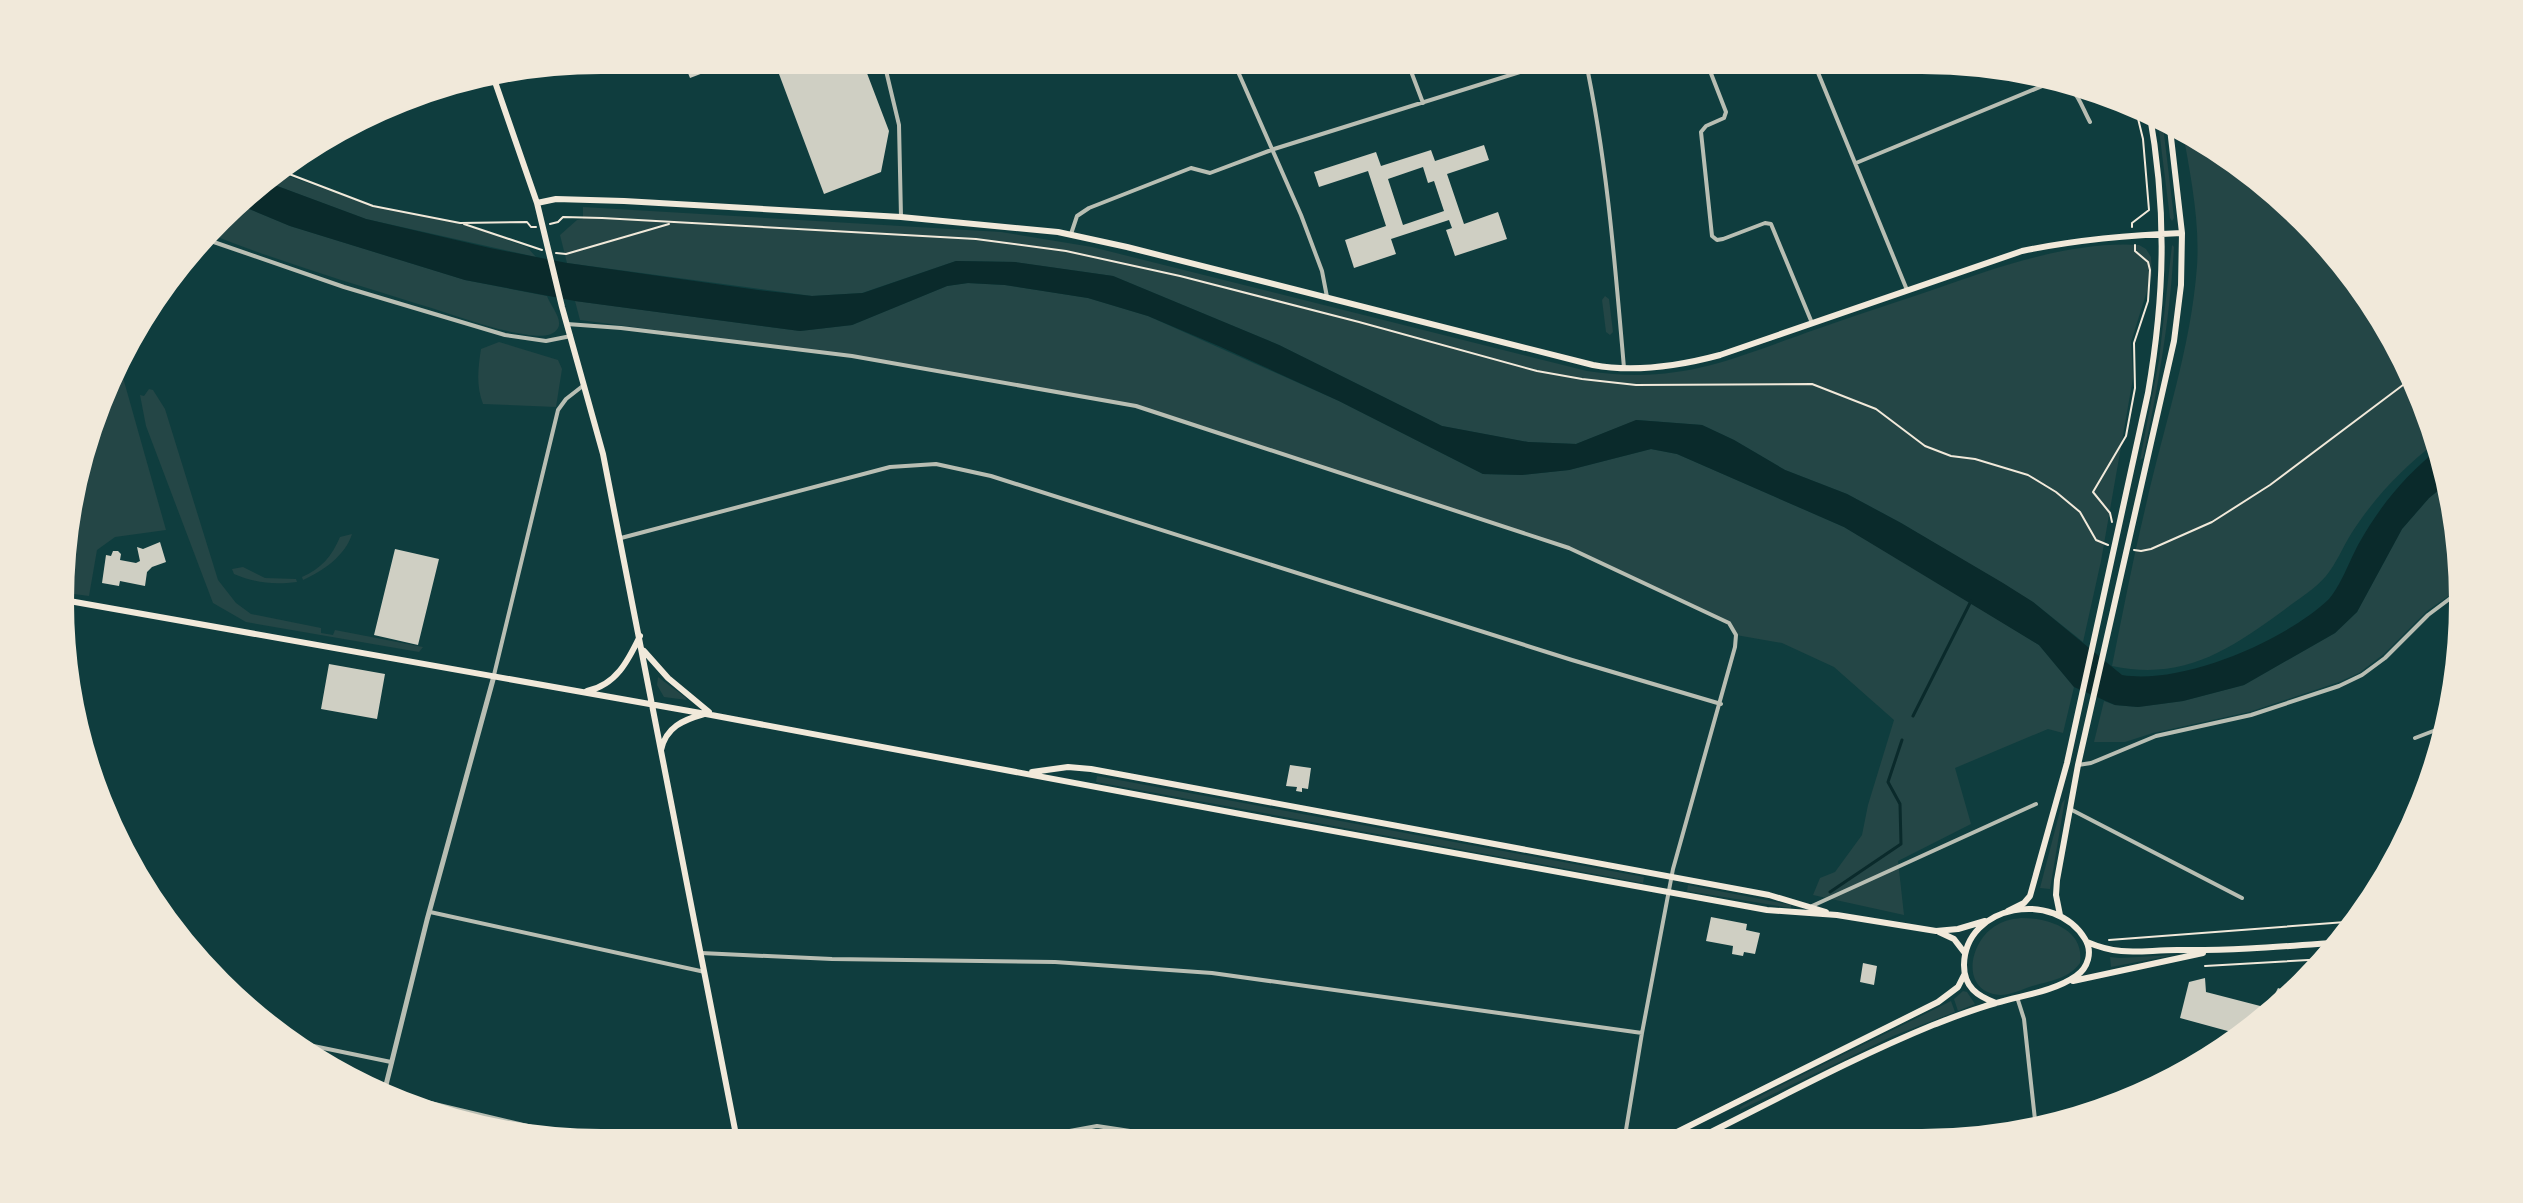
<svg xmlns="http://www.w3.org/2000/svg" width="2523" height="1203" viewBox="0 0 2523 1203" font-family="'Libre Baskerville',serif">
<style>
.green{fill:#244646}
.water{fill:#0a2a2b}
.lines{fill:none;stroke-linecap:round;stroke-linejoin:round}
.stream{stroke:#0a2a2b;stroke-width:3}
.building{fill:#cfcfc3;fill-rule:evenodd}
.path{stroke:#f1e9da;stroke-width:2}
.minor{stroke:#b8beb3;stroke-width:4}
.tertiary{stroke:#b8beb3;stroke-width:5}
.secondary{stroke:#f1e9da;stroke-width:6}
.rim{fill:none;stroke:#f1e9da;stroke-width:4}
</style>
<rect width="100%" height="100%" fill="#0f3d3e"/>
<path class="green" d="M2157,114l5,3 12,101 -2,3 -2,-3z
M2182,127l41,22 82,68 68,82 50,94 15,48c-34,25 -64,57 -87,93 -8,13 -15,30 -25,42 -11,13 -29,24 -42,34 -56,41 -101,71 -172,56 11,-54 21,-108 34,-161 18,-80 45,-157 51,-239 3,-46 -7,-93 -15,-139z
M274,171l99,35 87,17 67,24 9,10 -170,-38 -105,-39z
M235,203l55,23 175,54 82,16c3,9 16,23 11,32 -6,12 -30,7 -41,5 -33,-6 -67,-20 -99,-29 -70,-22 -141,-43 -208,-70z
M583,207l418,25 91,15 495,124c94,14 144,-12 230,-42 48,-17 96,-32 144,-49 52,-19 123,-39 178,-35l7,4 5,8 1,18 -21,67 2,36 -32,183 -18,81 -50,-40 -132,-79 -54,-29 -62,-24 -51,-30 -32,-15 -65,-5 -61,24 -48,-2 -86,-16 -163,-81 -166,-69 -98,-14 -59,-1 -94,32 -50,3 -245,-33 -7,-28 17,-15 6,-1z
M2172,245l2,2c-4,72 -16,141 -31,211l-3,2 19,-100z
M968,283l37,2 83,13 60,18 191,85 144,73 39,1 47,-5 82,-21 26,5 167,73 89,52 106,66 35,42 -11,46 -15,-4 -93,39 16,56 -73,37 6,54 -91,-20 7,-17 15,-6 27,-37 6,-30 26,-85 -60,-53 -52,-24 -46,-8 -7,-12 -160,-75 -433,-142 -284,-50 -272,-36 -5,-19 225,30 52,-6 95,-39z
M1605,296l4,3 4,33 -3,3 -4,-3 -4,-32z
M499,342l59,18 4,9 -6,38 -73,-3c-7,-18 -5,-36 -2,-55z
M122,374l44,156 -51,7 -18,13 -8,46 -30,-4 9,-96 45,-119z
M149,389l4,1 12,19 53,171 18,23 15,11 70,14v5l12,2 2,-5 88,17 -4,5 -173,-30 -33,-19 -67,-177 -6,-31 4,1z
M2450,481l6,34 -6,6 -1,12 9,3 5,50 -36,25 -43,43 -25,19 -20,9 -90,30 -96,21 -28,9h-31l10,-41 11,4 23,2 45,-6 61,-16 91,-52 22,-21 45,-83 27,-31z
M352,534c-7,22 -29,37 -49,46l-1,-3c19,-8 30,-21 38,-40z
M243,567l22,11 31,1 1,3c-24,3 -41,1 -63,-8l-2,-5z
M658,677l27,20 2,3 -23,-3 -7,-12z
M1097,776l547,101 -1,6 -547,-101z
M2065,799l-15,90 -10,-1 22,-85z
M1688,885l103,20v3l-104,-17z
M2021,918c27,0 64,11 59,45 -11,15 -26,17 -44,22 -11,3 -24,10 -36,10 -41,-3 -31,-55 -3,-70 8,-5 16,-6 24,-7z
M2174,955l-63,12 -1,-10 10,1z
M1963,991l4,1 8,12 -17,7 -4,-12z
M1951,1001l4,11 -62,24 -153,74v-3l30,-16z"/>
<path class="water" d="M261,180l105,39 124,29 77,15 191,27 54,6 51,-3 93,-32 59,1 98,14 166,69 163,81 86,16 48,2 60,-24 66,5 32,15 51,30 62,24 54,29 102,60 30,19 89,73c60,10 163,-34 207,-76 11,-12 21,-39 29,-54 21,-38 48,-71 82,-97l10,33 -21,17 -27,31 -45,83 -22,21 -91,52 -61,16 -45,6 -23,-2 -41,-18 -35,-42 -195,-118 -167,-73 -26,-5 -82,21 -47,5 -39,-1 -144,-73 -118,-54 -73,-31 -60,-18 -83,-13 -37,-2 -21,3 -95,39 -52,6 -225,-30 -110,-21 -175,-54 -55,-23 8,-10z"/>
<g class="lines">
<path class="stream" d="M1913,716l58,-115
M1830,892l71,-48 -1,-40 -12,-22 14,-42"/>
</g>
<path class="building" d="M661,58h21l-19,7z
M682,58h34l3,9 -29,11z
M773,58h84l-7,3 5,11 10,-4 24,63 -8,41 -57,22z
M1484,145l5,15 -42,14 17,50 34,-12 9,27 -52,17 -9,-26 6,-2 -3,-8 -58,19 5,15 -42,14 -9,-28 41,-14 -18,-55 -49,16 -5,-15 62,-20 5,14 50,-16 4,11zM1423,167l5,16 6,-2 10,30 -41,14 -15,-46z
M160,542l6,20 -14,5 -5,5 -2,14 -25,-5 -1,5 -17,-3 4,-28 5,1 2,-5h5l3,3 -1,6 16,3 4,-2 -3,-14 6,2z
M395,549l44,10 -21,86 -44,-10z
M329,664l56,10 -8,45 -56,-10z
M1290,765l21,3 -3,21 -6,-1v4l-6,-1 1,-4 -11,-1z
M1711,917l36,7 -1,6 14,3 -5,21 -11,-2 -1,4 -11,-2 1,-8 -27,-5z
M1863,963l14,3 -3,19 -14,-3z
M2205,978l1,14 62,16 10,-20 14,5 -39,39 -7,4 -66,-18 9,-36z"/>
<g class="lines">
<path class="path" d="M276,169l97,37 87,17 67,-1 4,5h5
M464,224l78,26
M550,224l8,-2 5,-5 39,1 374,21 90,12 114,25 179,46 178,49 45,8 54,6 176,-1 64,25 49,37 26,10 24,3 53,16 28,17 24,20 16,28 12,5
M2132,227v-4l17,-13 -6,-71 -9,-37
M556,253l10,1 103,-30
M2112,522l-2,-9 -17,-21 33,-56 9,-48 -1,-45 14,-42 2,-31 -2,-8 -13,-11v-6
M2134,550l7,1 10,-2 61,-27 58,-37 133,-100 10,-11
M2109,940l250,-19
M2205,966l121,-7"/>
<path class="minor" d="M883,58l16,67 2,92
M1232,58l69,157 21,56 5,26
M1406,58l17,45
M1585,58c22,102 30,206 39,310
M1705,58l21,54 -2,6 -18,8 -5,6 11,104 5,4 6,-1 42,-16 6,1 41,99
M1812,58l95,232
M494,79l16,-6
M1856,163l196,-81c23,-2 28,22 38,40
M1071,234l6,-18 12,-8 102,-40 19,5 64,-24 291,-91
M205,239l139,48 161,48 41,6 25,-5
M567,324l54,4 231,28 284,50 433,142 160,75 7,12 -1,12 -62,222 -31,164 -18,109
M621,538l269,-71 46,-3 55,12 581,184 149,44
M494,675l64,-265 8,-11 18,-14
M2415,738l34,-13
M2078,765l13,-2 65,-27 95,-21 88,-29 23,-11 23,-17 43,-43 36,-27
M2070,809l172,89
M1812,906l224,-102
M430,912l275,60
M701,953l131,6 223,3 157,11 430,60
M2017,997l7,22 12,110
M294,1042l97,20
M384,1092l224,53
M998,1144l99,-18 112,17"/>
<path class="tertiary" d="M383,1097l44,-177 67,-244"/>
<path class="secondary" d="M493,76l44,127 25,104 41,147 135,691
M537,203l19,-4 68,2 277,16 157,15 69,15 466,118c42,8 86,1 127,-10l302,-104c53,-11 106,-16 160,-18
M58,599l648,115 545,102 516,94 70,5 99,16 22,-2 27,-8
M644,651l24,27 41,34
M587,691c29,-6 41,-30 53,-55
M661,750c5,-23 22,-30 43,-36
M1032,772l36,-5 23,2 678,126 57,17
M2008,911l16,-8 6,-7 37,-133 81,-370c17,-99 19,-183 1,-283
M2060,915l-4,-20 1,-15 21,-115 96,-424 7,-56 1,-52 -13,-113
M1939,932l15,7 10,13
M2087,942c35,15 55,8 90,8 55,1 111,-4 166,-8
M2073,981l130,-28
M1659,1141l279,-139 20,-15 6,-12
M1693,1141c79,-39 157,-82 240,-116 21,-8 41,-16 63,-22 26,-8 57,-11 80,-27 12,-8 17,-24 9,-37 -30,-50 -120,-35 -121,26 0,22 13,31 32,38"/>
</g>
<path d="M0 0H2523V1203H0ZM601 72H1922A529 529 0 0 1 2451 601V602A529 529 0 0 1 1922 1131H601A529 529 0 0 1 72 602V601A529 529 0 0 1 601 72Z" fill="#f1e9da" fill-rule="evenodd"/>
<path class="rim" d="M601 72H1922A529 529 0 0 1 2451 601V602A529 529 0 0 1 1922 1131H601A529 529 0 0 1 72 602V601A529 529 0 0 1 601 72Z"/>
</svg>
